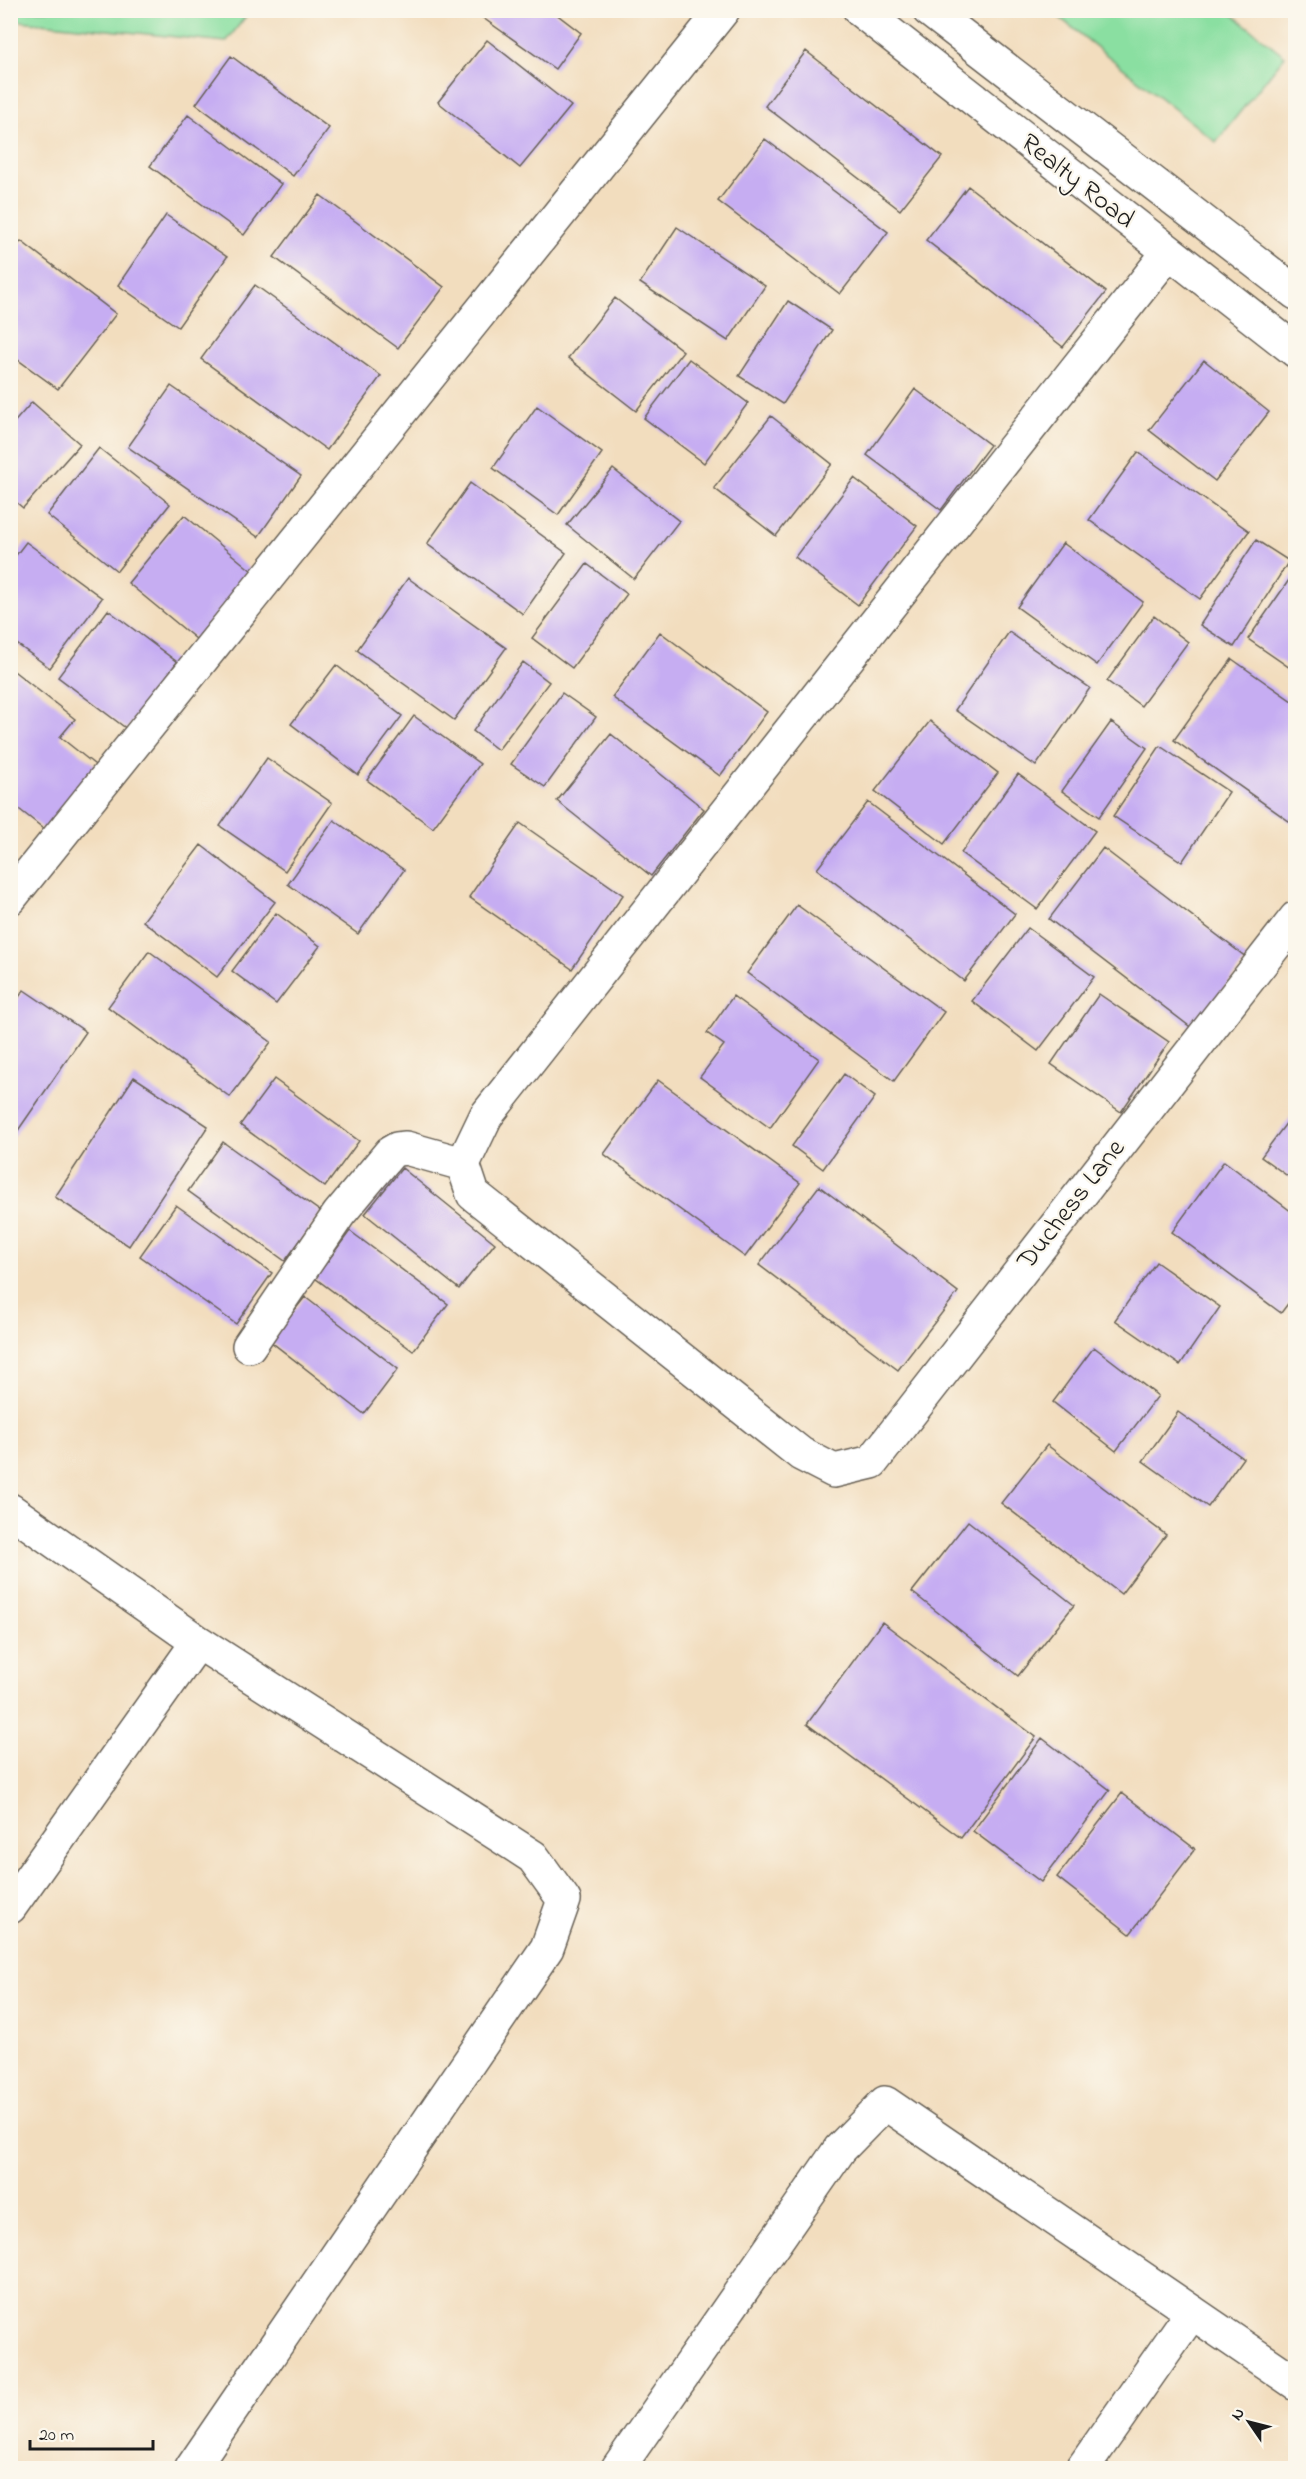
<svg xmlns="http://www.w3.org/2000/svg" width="1306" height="2479" viewBox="0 0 1306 2479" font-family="'Indie Flower',sans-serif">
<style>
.green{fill:#8adfa1;stroke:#537e5e;stroke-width:1.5}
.building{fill:#c6adf2}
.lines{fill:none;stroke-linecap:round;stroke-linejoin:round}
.minor-casing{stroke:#676055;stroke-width:36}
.minor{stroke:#fff;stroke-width:33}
.labels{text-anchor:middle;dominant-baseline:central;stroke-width:4.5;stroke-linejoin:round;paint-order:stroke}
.street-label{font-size:27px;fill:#1c1c1c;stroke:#fbf7ec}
</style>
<rect width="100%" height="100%" fill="#fbf7ec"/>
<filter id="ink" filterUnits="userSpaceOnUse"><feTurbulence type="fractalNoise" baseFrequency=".0167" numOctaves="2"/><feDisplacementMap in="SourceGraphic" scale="12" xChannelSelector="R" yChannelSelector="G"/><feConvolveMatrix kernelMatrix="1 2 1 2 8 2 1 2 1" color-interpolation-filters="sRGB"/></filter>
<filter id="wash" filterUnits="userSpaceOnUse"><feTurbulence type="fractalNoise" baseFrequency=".008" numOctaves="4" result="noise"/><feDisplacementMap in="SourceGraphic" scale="24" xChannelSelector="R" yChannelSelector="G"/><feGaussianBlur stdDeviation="1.35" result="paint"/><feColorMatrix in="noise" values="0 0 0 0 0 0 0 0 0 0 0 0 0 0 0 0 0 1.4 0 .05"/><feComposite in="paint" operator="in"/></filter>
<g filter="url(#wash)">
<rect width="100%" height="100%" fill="#f2ddbe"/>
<path class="green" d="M10,11l1,-1 239,1 -24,31 -206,-21z
M1063,11h165l57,45 -69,86 -157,-125z"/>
<g id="blocks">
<path class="building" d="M477,10h74l30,23 -26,36 -79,-56z
M487,40l84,66 -51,62 -82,-66z
M806,51l136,106 -42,53 -135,-104z
M231,56l98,72 -36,48 -97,-72z
M188,115l93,69 -37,51 -94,-69z
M765,139l123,93 -48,62 -122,-93z
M968,186l138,106 -43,55 -137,-107z
M320,195l124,92 -46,61 -124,-91z
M166,215l61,42 -49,70 -60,-42z
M677,227l88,59 -37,55 -88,-58z
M21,241l95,73 -58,75 -48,-35v-99z
M255,285l126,91 -54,74 -126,-91z
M615,298l68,53 -47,60 -68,-53z
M788,301l44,29 -49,74 -44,-28z
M689,359l59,44 -44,60 -60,-45z
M1204,360l65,52 -54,69 -66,-51z
M171,386l130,90 -43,61 -130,-90z
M915,389l75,56 -49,65 -74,-55z
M32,402l48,42 -57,64 -13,-11v-70z
M537,406l65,47 -44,62 -65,-47z
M771,416l61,48 -56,72 -62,-48z
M99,448l71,56 -53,67 -70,-56z
M1138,452l111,79 -49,68 -111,-79z
M613,469l66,52 -45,58 -67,-54z
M854,478l63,48 -59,79 -63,-48z
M470,483l96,70 -43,61 -96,-70z
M184,515l68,56 -56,68 -68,-56z
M1256,540l33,21 -55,86 -34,-22z
M26,542l76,56 -52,70 -40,-29v-76z
M1063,543l80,59 -46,63 -80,-58z
M587,564l40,30 -55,74 -40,-30z
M1296,570v102l-48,-33z
M408,578l98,70 -52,72 -97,-70z
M108,610l69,52 -50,67 -69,-52z
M1154,616l34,26 -47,64 -34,-25z
M660,632l107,80 -47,64 -108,-79z
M1009,632l81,56 -54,78 -81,-56z
M1232,659l64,45v122l-122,-86z
M523,662l26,20 -51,68 -25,-19z
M336,665l66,51 -44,59 -67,-51z
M10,668l65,51 -15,18 39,31 -51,64 -38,-30z
M562,693l34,24 -51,70 -34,-23z
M414,716l66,48 -47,64 -66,-48z
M930,721l68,52 -54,71 -69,-53z
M1111,722l36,26 -48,69 -37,-26z
M611,734l93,75 -53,67 -94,-75z
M1160,746l69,46 -47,70 -69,-46z
M267,758l65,45 -47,68 -65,-45z
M1018,774l77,57 -58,78 -76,-56z
M868,802l147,112 -51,67 -147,-112z
M334,820l70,50 -46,64 -70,-50z
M520,823l103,72 -51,74 -103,-72z
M201,845l74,57 -58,75 -74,-56z
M1103,848l144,110 -54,71 -144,-110z
M797,905l147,107 -50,69 -147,-108z
M276,913l44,33 -44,58 -44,-33z
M1028,928l66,49 -56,74 -66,-50z
M149,951l122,91 -41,55 -122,-90z
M24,990l62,42 -76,110v-133z
M1099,994l70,48 -48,70 -70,-48z
M733,996l86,63 -49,69 -70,-51 24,-32 -17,-12z
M844,1074l31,23 -52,72 -31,-23z
M134,1077l74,49 -79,120 -74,-49z
M274,1079l85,62 -34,46 -85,-62z
M658,1080l142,103 -55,74 -141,-103z
M1296,1110v72l-35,-25z
M223,1142l98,70 -36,49 -97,-70z
M1224,1161l72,54v78l-15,20 -109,-81z
M402,1168l93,75 -36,46 -94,-75z
M819,1186l139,106 -60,78 -139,-105z
M176,1205l96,68 -36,51 -96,-68z
M350,1231l98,73 -35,47 -98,-73z
M1156,1262l64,45 -40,58 -65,-45z
M305,1297l93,72 -34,45 -94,-73z
M1094,1347l64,49 -42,55 -63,-49z
M1178,1412l65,46 -35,49 -65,-46z
M1047,1445l119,90 -45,59 -120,-91z
M968,1521l106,84 -56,71 -106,-84z
M882,1622l154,115 -75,101 -154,-114z
M1042,1738l68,52 -69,92 -68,-51z
M1122,1793l73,56 -65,85 -73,-57z"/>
</g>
</g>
<g filter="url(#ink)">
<use href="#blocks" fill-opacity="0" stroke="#676055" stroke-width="1.5"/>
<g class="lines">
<g class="minor-casing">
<path id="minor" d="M860,10l436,341
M929,10l367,283
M1168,253l-682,863 -23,48 10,30 328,260 33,17 38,-9 424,-544
M10,898l713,-888
M249,1346l90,-132 51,-61 7,-4 9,-1 57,16
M10,1510l188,132 335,215 31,43 -17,48 -355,520
M10,1907l188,-265
M618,2468l222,-319 45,-46 411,280
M1083,2468l109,-156"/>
</g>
<use href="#minor" class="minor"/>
</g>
</g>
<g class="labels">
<g class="street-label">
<text transform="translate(1077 182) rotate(38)">Realty Road</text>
<text transform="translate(1072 1205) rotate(-52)">Duchess Lane</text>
</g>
</g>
<rect width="1306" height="2479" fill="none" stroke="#fbf7ec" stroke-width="36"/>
<g transform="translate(1249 2422) rotate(305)" stroke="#fbf7ec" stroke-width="4.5" paint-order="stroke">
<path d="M0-4.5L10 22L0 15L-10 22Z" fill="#1c1c1c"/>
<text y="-9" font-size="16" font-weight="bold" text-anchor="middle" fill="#1c1c1c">N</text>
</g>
<path d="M30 2440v9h123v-9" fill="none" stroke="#1c1c1c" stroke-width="3"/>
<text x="39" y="2440" font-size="18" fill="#1c1c1c" stroke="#fbf7ec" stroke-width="4.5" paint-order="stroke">20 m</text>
</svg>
